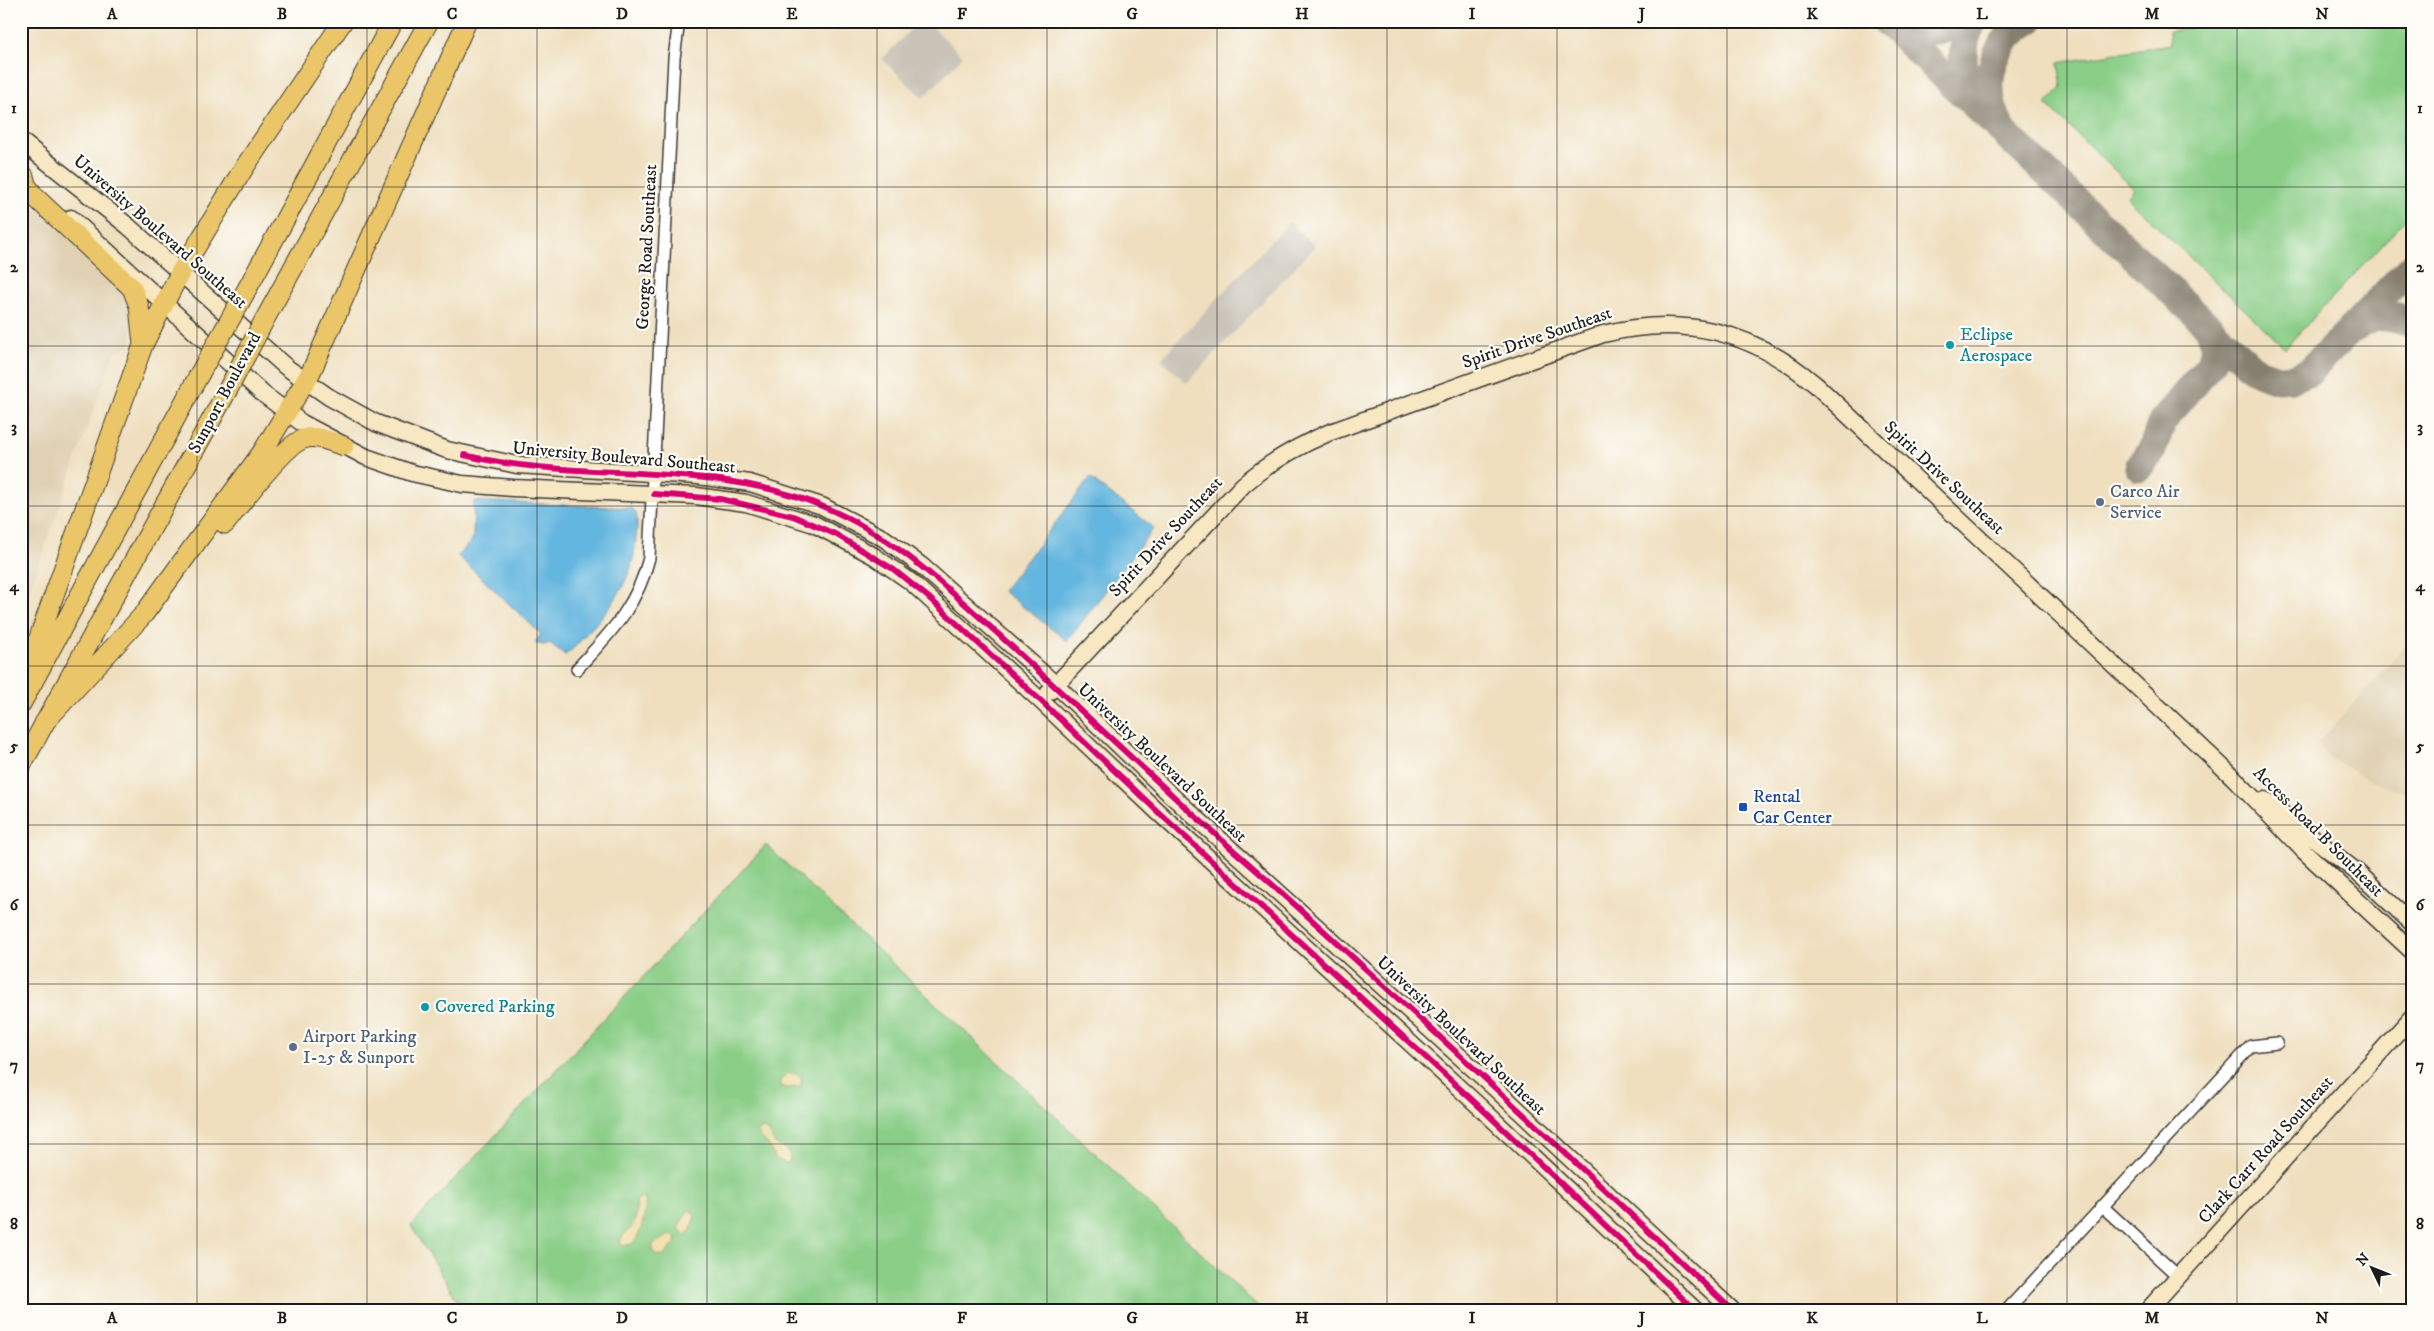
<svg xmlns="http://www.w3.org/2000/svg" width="2434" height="1331" viewBox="0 0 2434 1331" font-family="'IM FELL DW Pica',serif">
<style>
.built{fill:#e0d1b4}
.industrial{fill:#c9c3b8}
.green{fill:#89cd86;stroke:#527451}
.sand{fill:#eeda9e;stroke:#857b5d}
.water{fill:#64b6df;stroke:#40697e}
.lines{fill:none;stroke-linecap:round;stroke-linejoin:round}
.taxiway{stroke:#867e6e;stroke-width:29}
.street-casing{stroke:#3c3934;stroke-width:14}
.secondary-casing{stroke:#3c3934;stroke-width:19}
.primary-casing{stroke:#3c3934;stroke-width:21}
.street{stroke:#fff;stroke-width:11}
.secondary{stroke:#f7e8c3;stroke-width:16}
.primary{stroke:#ebc669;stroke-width:19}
.primary-bridge-casing{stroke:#3c3934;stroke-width:21;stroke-linecap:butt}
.primary-bridge{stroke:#ebc669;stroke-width:19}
.cycleway-casing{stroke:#fdfcf7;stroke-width:9}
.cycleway{stroke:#d6006c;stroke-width:6}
.grid{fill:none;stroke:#1c1c1c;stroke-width:1;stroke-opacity:0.55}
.culture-dot{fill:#0f9aa8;stroke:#fdfcf7;stroke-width:2}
.service-dot{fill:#5c6f8a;stroke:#fdfcf7;stroke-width:2}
.transit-dot{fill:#1a4fb4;stroke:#fdfcf7;stroke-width:2}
.labels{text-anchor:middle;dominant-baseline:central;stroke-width:4.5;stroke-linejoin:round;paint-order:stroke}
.street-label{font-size:18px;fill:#1c1c1c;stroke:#fdfcf7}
.culture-label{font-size:18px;fill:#0d838f;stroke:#fdfcf7;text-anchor:start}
.service-label{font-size:18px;fill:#4e5e75;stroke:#fdfcf7;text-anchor:start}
.transit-label{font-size:18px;fill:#164399;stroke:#fdfcf7;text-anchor:start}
.neatline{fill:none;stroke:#1c1c1c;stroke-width:2}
.grid-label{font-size:16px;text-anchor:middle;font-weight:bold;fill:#1c1c1c}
</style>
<rect width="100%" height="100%" fill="#fdfcf7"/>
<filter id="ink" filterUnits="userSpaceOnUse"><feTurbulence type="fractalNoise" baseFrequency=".02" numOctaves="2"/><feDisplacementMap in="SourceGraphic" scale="10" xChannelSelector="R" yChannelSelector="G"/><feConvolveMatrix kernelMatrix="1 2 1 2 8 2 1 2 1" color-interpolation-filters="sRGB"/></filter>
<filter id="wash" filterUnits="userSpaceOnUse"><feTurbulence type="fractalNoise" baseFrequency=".0096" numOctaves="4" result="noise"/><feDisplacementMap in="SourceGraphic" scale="20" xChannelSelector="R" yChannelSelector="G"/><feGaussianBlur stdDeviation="1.12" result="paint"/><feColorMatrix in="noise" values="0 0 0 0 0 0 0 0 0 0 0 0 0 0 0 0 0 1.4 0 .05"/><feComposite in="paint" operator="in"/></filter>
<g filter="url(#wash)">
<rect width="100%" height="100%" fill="#efdfbf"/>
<path class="built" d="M21,194l105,96 9,21 -4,33 -17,9 -93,261z
M2413,638v156l-41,-12 -45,-26 -10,-12z"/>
<path class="industrial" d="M919,21h7l37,35 -40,42 -41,-39z
M1289,222l26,24 -128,137 -26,-24z"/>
<path class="green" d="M2231,21h182v191l-128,136 -158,-150 7,-9 -88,-85 16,-17 -4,-24 112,-19 -1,-13z
M766,845l496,465h-799l-52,-84z"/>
<path class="sand" d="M788,1073l8,1 6,5 -2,8 -13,1 -6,-2 -1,-6z
M760,1129h5l4,3 6,12c8,3 18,8 14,18l-4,1 -10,-5 -8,-15 -8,-6 -1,-5z
M639,1198l6,1c2,11 -4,38 -13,45l-10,2 -2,-4c2,-7 5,-8 10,-13 6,-6 7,-20 6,-28z
M689,1209l6,7 -5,16 -5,3 -7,-8z
M670,1235l7,3 -1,4 -12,14 -8,-1 -4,-5 1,-6z"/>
<path class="water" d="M1090,478l64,50 -87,113 -64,-50z
M474,501l157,7 4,3c3,8 2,17 1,26 -2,41 -22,68 -49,96 -7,8 -14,17 -22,22l-15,-12 -7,2 -8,-2 6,-9 -83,-78 15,-17z"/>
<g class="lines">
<path class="taxiway" d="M1886,21l365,346 9,6 18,6 16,-1 16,-7 103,-106
M1973,21c-14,26 -13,56 2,81
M1889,22c25,12 52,12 77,-1
M2002,129c-23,-39 -13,-86 27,-108
M2355,328c18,-14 38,-15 58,-4
M2139,467l13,-17 10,-28 50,-60 3,-16 -8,-21"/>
</g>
</g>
<g filter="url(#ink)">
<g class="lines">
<g class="street-casing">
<path id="street" d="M577,669c33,-36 60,-62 72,-111l25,-500 5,-37
M2102,1206l77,71
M2007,1310l244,-264 26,-3"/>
</g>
<g class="secondary-casing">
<path id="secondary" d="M21,141l107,85 158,141 43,30 47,26 71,27 70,15 181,11 52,7 72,23 63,33 38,28 133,118 116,111 326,295 234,219
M71,218l192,176 39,29 64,34 46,16 50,11 51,4 183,8 50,7 68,21 60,32 37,26 130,119 116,110 324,297 214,202
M1049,692l194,-207c26,-23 53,-38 85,-52l275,-99c82,-20 149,-3 213,51l417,392 71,74 109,101
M2265,800l92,72 56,52
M2148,1310l265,-294"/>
</g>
<g class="primary-casing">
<path id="primary" d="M24,176l2,9 10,13 96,90 7,18 4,39
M241,300l152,-279
M265,319l164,-298
M225,524c15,-19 57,-77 78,-85 13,-5 28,3 41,7
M21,688l122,-343 37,-72 64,-105 99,-147
M21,704l179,-331
M44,723l100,-109 119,-163 48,-79 156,-351
M21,766l205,-373"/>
</g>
<use href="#street" class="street"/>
<use href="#secondary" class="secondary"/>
<use href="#primary" class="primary"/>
<g class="primary-bridge-casing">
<path id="primary-bridge" d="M200,373l41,-73
M226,393l39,-74"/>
</g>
<use href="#primary-bridge" class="primary-bridge"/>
<g class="cycleway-casing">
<path id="cycleway" d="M464,455c119,29 245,3 360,52 68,28 119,77 172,125 59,54 116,108 175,162 46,43 95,84 142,127 141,128 281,258 419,389
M654,494l67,5 72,17 42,18 58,35 35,28 113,104 116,110 324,297 214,202"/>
</g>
<use href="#cycleway" class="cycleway"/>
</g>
</g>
<path class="grid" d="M197,21v1289M367,21v1289M537,21v1289M707,21v1289M877,21v1289M1047,21v1289M1217,21v1289M1387,21v1289M1557,21v1289M1727,21v1289M1897,21v1289M2067,21v1289M2237,21v1289M21,187h2392M21,346h2392M21,506h2392M21,666h2392M21,825h2392M21,984h2392M21,1144h2392"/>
<g class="culture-dot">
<circle cx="1950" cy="345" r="5"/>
<circle cx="425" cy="1007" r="5"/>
</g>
<g class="service-dot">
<circle cx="2100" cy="502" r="5"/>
<circle cx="293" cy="1047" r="5"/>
</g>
<rect class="transit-dot" x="1738" y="802" width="10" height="10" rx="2.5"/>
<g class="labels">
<g class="street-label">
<text transform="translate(160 232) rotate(41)">University Boulevard Southeast</text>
<text transform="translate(647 247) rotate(-87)">George Road Southeast</text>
<text transform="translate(1537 338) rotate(-19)">Spirit Drive Southeast</text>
<text transform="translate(225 393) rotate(-62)">Sunport Boulevard</text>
<text transform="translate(624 458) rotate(5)">University Boulevard Southeast</text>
<text transform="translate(1944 478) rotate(43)">Spirit Drive Southeast</text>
<text transform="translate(1166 537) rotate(-47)">Spirit Drive Southeast</text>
<text transform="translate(1162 763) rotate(43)">University Boulevard Southeast</text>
<text transform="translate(2318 832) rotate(45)">Access Road B Southeast</text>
<text transform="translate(1461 1036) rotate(43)">University Boulevard Southeast</text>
<text transform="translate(2266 1150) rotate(-48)">Clark Carr Road Southeast</text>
</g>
<g class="culture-label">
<text x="1960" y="335">Eclipse<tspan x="1960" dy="21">Aerospace</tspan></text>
<text x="435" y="1007">Covered Parking</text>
</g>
<g class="service-label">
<text x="2110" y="492">Carco Air<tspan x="2110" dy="21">Service</tspan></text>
<text x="303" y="1037">Airport Parking<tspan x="303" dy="21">I-25 &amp; Sunport</tspan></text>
</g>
<g class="transit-label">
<text x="1753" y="797">Rental<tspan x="1753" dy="21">Car Center</tspan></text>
</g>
</g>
<rect width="2434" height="1331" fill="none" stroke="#fdfcf7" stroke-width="55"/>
<g transform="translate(2372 1268) rotate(313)" stroke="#fdfcf7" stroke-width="4" paint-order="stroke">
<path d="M0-4L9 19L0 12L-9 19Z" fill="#1c1c1c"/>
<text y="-8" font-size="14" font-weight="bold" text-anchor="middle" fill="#1c1c1c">N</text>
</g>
<rect x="28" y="28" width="2378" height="1276" class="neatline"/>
<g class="grid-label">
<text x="112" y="19">A</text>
<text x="282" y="19">B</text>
<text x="452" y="19">C</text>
<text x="622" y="19">D</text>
<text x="792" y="19">E</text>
<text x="962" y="19">F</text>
<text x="1132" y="19">G</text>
<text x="1302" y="19">H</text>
<text x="1472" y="19">I</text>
<text x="1642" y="19">J</text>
<text x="1812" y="19">K</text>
<text x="1982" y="19">L</text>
<text x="2152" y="19">M</text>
<text x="2322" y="19">N</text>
<text x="14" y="113">1</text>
<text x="2420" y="113">1</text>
<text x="14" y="272">2</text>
<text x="2420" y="272">2</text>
<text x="14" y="432">3</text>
<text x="2420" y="432">3</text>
<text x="14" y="591">4</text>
<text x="2420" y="591">4</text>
<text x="14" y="751">5</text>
<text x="2420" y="751">5</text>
<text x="14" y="910">6</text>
<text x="2420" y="910">6</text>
<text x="14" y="1070">7</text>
<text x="2420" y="1070">7</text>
<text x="14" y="1229">8</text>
<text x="2420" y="1229">8</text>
<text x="112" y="1323">A</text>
<text x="282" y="1323">B</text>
<text x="452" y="1323">C</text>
<text x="622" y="1323">D</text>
<text x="792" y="1323">E</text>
<text x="962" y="1323">F</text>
<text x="1132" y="1323">G</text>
<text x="1302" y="1323">H</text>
<text x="1472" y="1323">I</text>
<text x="1642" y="1323">J</text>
<text x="1812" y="1323">K</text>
<text x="1982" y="1323">L</text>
<text x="2152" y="1323">M</text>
<text x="2322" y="1323">N</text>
</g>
</svg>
